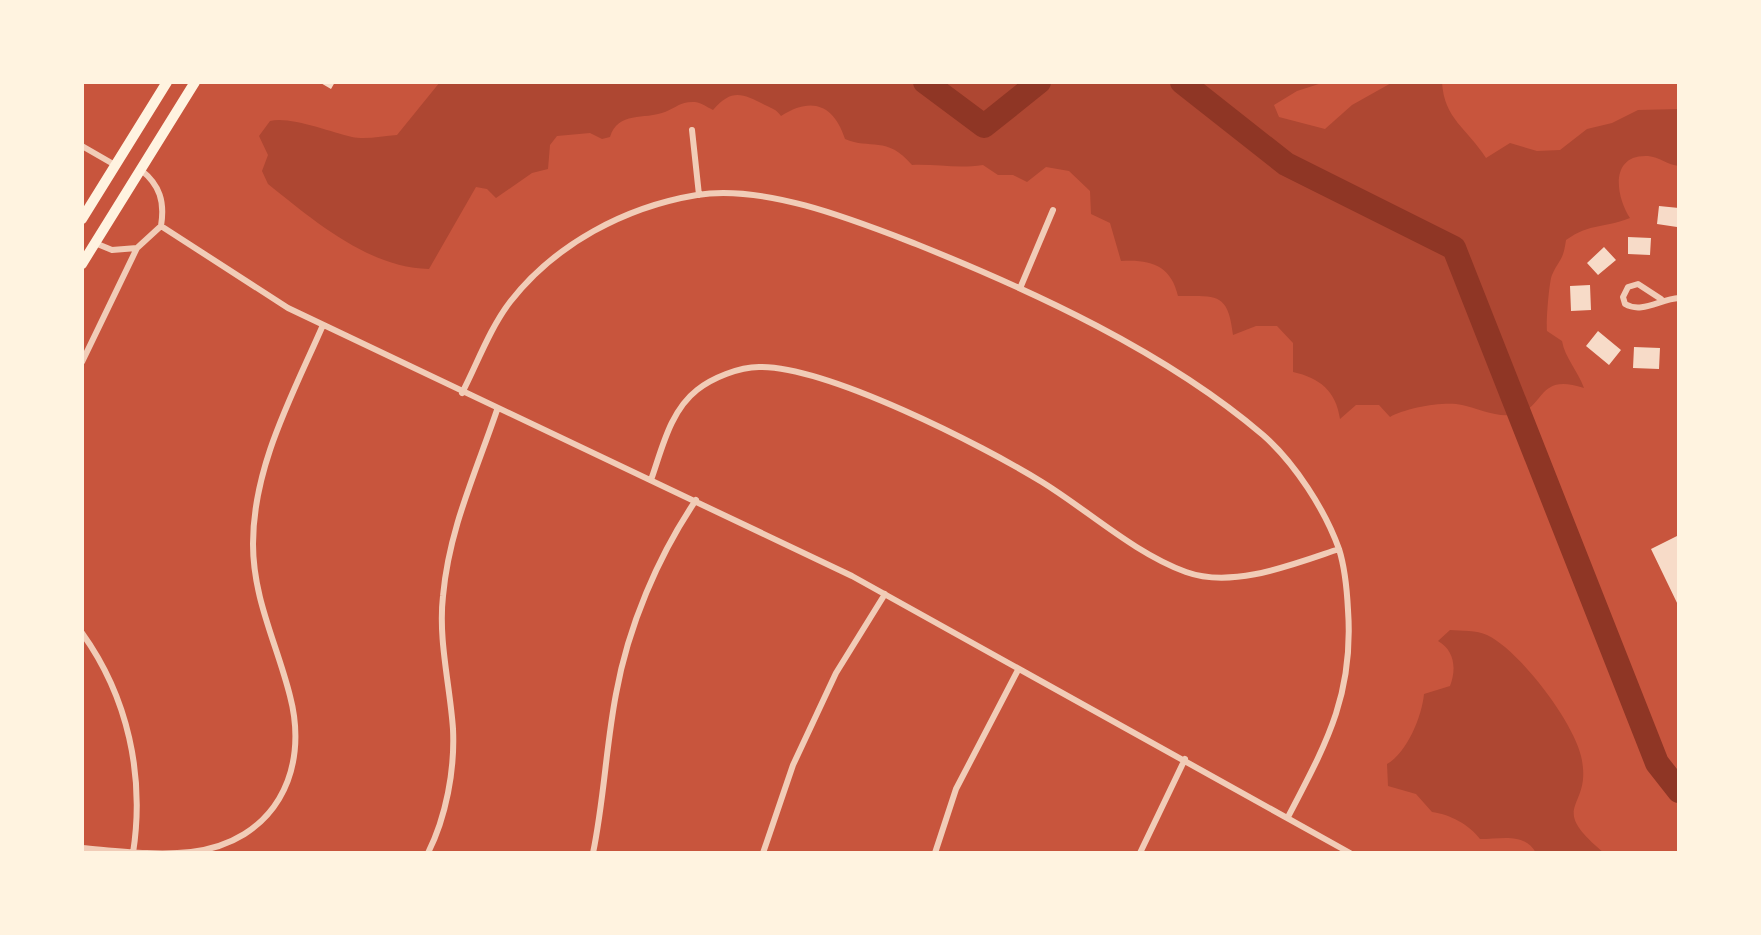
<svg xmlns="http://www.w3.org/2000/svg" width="1761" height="935" viewBox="0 0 1761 935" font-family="'DM Sans',sans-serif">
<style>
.green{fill:#ae4732}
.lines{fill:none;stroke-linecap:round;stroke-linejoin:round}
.river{stroke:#8f3625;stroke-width:24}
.building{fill:#f7dbc8}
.minor{stroke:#f1ccb7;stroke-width:6}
.primary{stroke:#fff3e0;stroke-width:10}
</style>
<rect width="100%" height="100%" fill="#c8553d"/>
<path class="green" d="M440,82h885l-28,9 -23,14 5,12 46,12 27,-24 41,-23h49c2,37 25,46 44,76l24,-15 27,8 23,-1 27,-21 25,-6 26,-13 41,-1v57c-11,-1 -20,-9 -31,-10 -38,-2 -33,39 -18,62 -27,11 -38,4 -64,22 -3,22 -7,19 -14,35 -3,7 -6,47 -5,56l15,10c3,17 16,30 22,47 -50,-17 -37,24 -73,27 -16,2 -34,-7 -49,-10 -18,-4 -56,3 -72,12l-11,-12h-23l-16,14c-4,-28 -20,-41 -47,-47v-29l-16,-17h-21l-23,9c-5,-43 -16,-39 -55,-39 -7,-31 -28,-37 -57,-35l-11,-38 -19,-9 -1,-23 -21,-20 -23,-4 -19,15 -14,-7h-15l-15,-10c-26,4 -45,-1 -71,0 -25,-30 -42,-15 -67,-26 -11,-34 -33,-43 -64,-23 -5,-7 -8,-7 -16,-11 -22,-11 -33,-17 -52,5 -6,-3 -11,-7 -18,-8 -14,-1 -18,5 -30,10 -21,8 -47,-1 -55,25l-8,2 -12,-6 -33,3 -7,9 -2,24 -16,4 -36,25 -9,-9 -11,-2 -47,82c-60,-1 -116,-49 -161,-85l-6,-13 6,-16 -9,-19 11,-15c20,-5 60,11 82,16 13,3 31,-1 45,-2z
M1450,630c11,1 27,0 37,5 32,15 86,86 94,121 13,55 -37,47 23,97h-68c-11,-21 -35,-14 -56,-14 -10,-14 -31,-25 -48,-27l-16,-18 -28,-8 -1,-22c20,-11 35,-48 37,-70l26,-8c7,-18 4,-36 -12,-45z"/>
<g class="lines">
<path class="river" d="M925,82l59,44 55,-44
M1182,82l104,82 168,84 203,515 22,28"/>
</g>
<path class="building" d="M319,82h16l-4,7z
M1659,206l20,2 -2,19 -20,-3z
M1628,237l23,1 -1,17 -22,-1z
M1604,247l12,13 -18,15 -11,-12z
M1590,285l1,25 -20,1 -1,-25z
M1598,331l23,19 -12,15 -23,-19z
M1634,347l26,1 -1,21 -26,-1z
M1679,535v72l-28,-58z"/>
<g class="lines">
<path class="minor" d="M692,130l7,65
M82,146l33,19
M161,226l127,82 564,268 498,277
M95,243l17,7 25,-2 24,-22c4,-24 -1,-41 -20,-56
M1021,286l32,-76
M1661,299l-23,-15 -10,3 -5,10 2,7c17,10 35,-5 54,-6
M82,362l55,-114
M462,393c15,-29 28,-65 48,-91 45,-58 115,-95 187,-107 67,-11 157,25 219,49 117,47 250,108 347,191 32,28 62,75 76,114 6,19 8,41 9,61 6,85 -22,134 -60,207
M651,480c11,-31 19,-69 46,-90 15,-12 42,-23 62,-23 68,-1 223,78 283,115 47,29 92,71 144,90 47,17 108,-8 153,-23
M82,633c46,64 63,143 51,220
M82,848c36,3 74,8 109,4 83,-10 119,-80 99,-156 -13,-52 -37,-97 -37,-152 0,-78 40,-150 70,-219
M428,853c18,-36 27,-83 25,-124 -3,-44 -15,-89 -10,-133 6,-67 33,-124 54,-186
M593,853c11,-53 13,-107 23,-159 12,-67 42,-138 80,-194
M763,853l30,-88 43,-92 49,-79
M935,853l21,-64 62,-119
M1140,853l45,-94"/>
<path class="primary" d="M82,219l85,-137
M82,264l113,-182"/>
</g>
<rect width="1761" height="935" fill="none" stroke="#fff3e0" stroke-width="168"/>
</svg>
